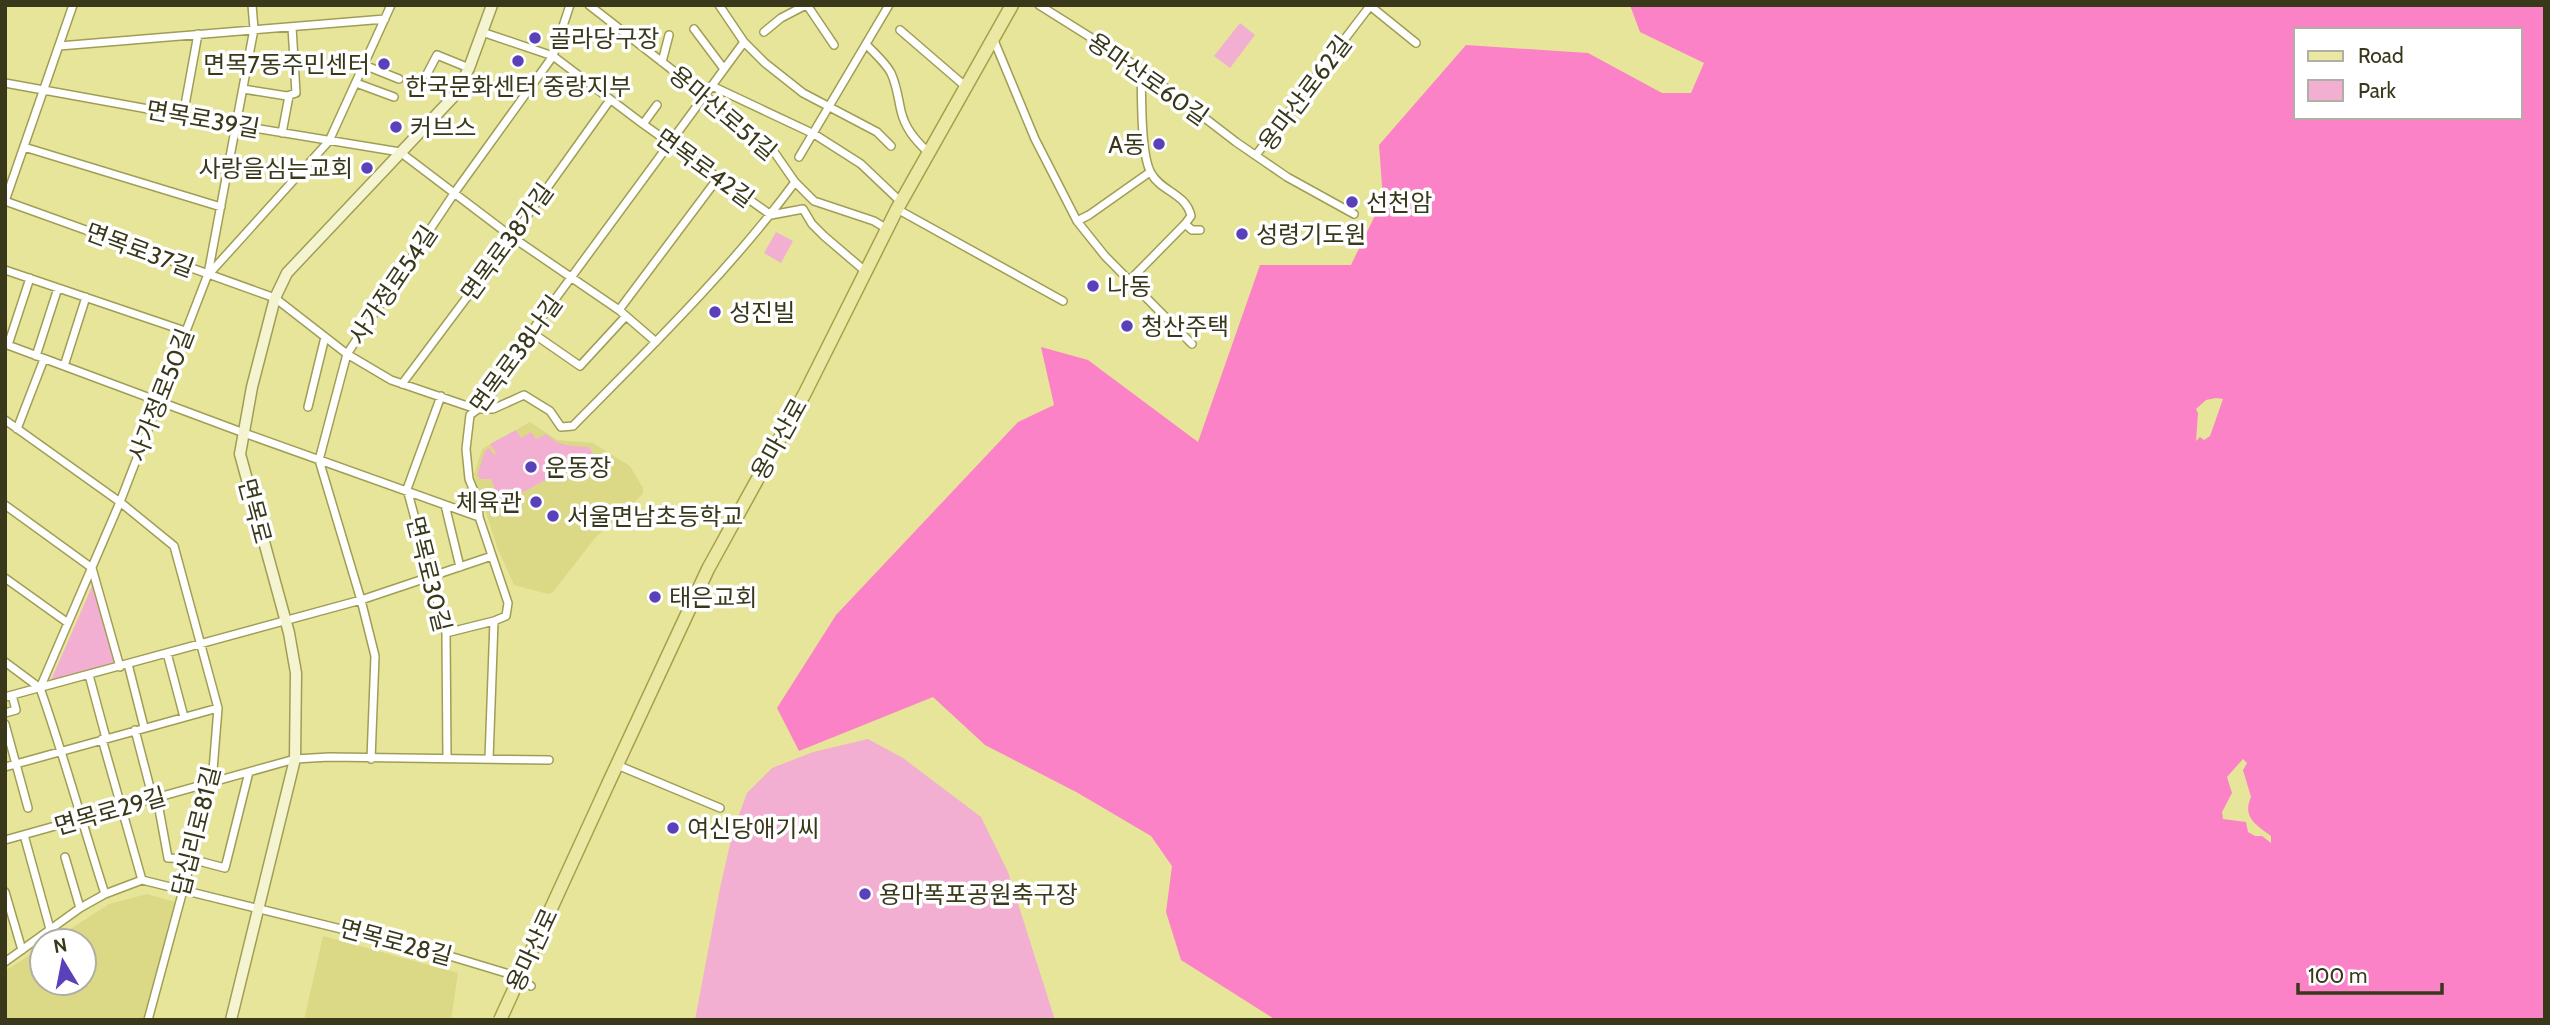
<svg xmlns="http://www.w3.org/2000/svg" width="2550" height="1025" viewBox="0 0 2550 1025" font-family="Cabin,'Noto Sans KR',sans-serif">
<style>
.built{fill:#dbd986}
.green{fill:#f3afd2}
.forest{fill:#fb82c6;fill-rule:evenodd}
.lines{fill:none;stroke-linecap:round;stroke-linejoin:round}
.street-casing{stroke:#a09e55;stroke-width:10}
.secondary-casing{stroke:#a09e55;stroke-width:13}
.primary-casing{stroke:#a4a14b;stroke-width:15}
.street{stroke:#fff;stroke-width:7}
.secondary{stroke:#f5f4d1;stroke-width:10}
.primary{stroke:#ebe8a3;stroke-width:12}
.primary-bridge-casing{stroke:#a4a14b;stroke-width:15;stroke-linecap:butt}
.primary-bridge{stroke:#ebe8a3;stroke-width:12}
.poi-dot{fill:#5a41b9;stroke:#fff;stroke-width:2.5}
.labels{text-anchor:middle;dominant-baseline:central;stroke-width:7;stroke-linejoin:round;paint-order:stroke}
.poi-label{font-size:24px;fill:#39381a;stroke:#fff;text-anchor:start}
.street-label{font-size:24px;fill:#39381a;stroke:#fff}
</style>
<rect width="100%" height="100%" fill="#e6e59a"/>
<path class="built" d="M530,422l27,18 36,3 37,23 13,22v6l-48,44 -42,54 -5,2 -34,-9 -17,-38 -23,-72 8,-26z
M147,894l28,8 -31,118h-139v-49l37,-24v36h42v-42h-32l57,-37z
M323,936l135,37 -7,47h-147z"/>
<path class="green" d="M1240,23l15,12 -25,33 -16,-12z
M776,232l17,9 -12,22 -17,-10z
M516,430l5,8 10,-6 5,7 10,-5c12,12 26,12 43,13l4,7 -82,45 -12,2 -8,-22h-11l-3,-4 8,-24 4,-3 5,7 2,-2 -6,-9z
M93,583l21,80 -63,17 39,-89z
M868,739l35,19 78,59 27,55 47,148h-360l25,-132 13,-57 14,-38 25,-25 41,-16z"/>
<path class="forest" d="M1630,5h915v1015h-1269l-95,-60 -15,-48 6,-46 -21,-30 -73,-43 -93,-48 -52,-48 -134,54 -22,-43 59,-93 182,-193 36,-17 -13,-58 47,13 110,82 62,-177h91l32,-66 -4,-54 87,-100 122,8 74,40h29l13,-30 -64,-31zM2296,30h224v87h-224zM2216,398l7,1 -13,37 -6,4 -4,-3 -4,4 2,-28 -2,-4 10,-9zM2243,759l4,4 -4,7 8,27c-9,20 5,28 20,39v7l-9,-7h-7l-7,-4 -2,-10 -23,-3 -1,-7 10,-19 -5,-16z"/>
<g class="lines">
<g class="street-casing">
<path id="street" d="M589,5l181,141 25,36 19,19 60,20 13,8
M719,5l25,37 21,21 38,30 74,39 14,14
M807,5l27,40
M1039,5l102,64 95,73 51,35 67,37
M1369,5l47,38
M694,29l30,40
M900,30l65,56
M482,32l71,24 90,68 128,91 32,-6 9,15 12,12 41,35
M764,32l17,-14 25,-13
M993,38l42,101 42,82 28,35 87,88
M866,44c8,9 20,19 25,29 6,13 7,25 10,38 4,17 14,29 27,41
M59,46l326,-27
M662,62l7,-27
M364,65l35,14
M1141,69c1,25 -1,84 10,104 10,19 35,20 40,43l-6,8 7,6h8
M427,74l10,-19 32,13
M5,83l231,42 164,27 112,85 107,73 37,32
M356,83l38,14
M712,86l102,48 47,30 40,38
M243,89l44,7 9,-3 -4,-66
M183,116l15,-82
M643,124l14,-19
M282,133l7,-37
M24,147l197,60
M1256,155l114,-149
M799,157l90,-152
M5,201l270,97 72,56 44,26 85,29h17l31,-14 26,16 11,16 12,-1c77,-78 157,-156 222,-244
M5,201l68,-196
M897,209l166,92
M1077,221l12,-6 61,-43
M5,270l180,61
M209,274l120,-133 62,-136
M1130,280l55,-56
M619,310l99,-132
M531,332l49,34 46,-50
M5,344l239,89 235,84
M8,345l22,-67
M36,356l22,-68
M64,366l22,-69
M402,384l110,-147 98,-137
M441,396l-34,93 39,144 1,125
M308,407l17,-70
M5,420l115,82 54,44 44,162 -6,75 -64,237
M17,429l27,-70
M5,505l87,63 28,99
M445,505l15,62
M5,578l63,45
M446,633l48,-12
M167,653l17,64
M5,662l35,26
M128,664l16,63
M89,675l17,63
M40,688l80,-186 88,-228 46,-245 -2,-24
M40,688c24,68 43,138 65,206
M5,697l356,-97 131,-44
M5,713l11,-3 -4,-15
M5,724l23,84
M135,730l18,69
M102,739l40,141
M371,759l4,-103 -14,-56 -42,-140 28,-106 108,-162 98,-136 17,-51
M489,759l5,-138 12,-5 2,-13 -29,-86 -1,-16 -9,-22 -3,-30 4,-34 16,-12 45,-71 213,-290
M617,765l103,43
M5,767l213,-59
M157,798l11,60 23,1 34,9 24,-96
M24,835l26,94
M5,840l290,-81 34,-2 220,3
M65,857l15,51
M5,892l17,58
M5,962l75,-54 25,-14 37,-14 301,74 63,19 25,13"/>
</g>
<g class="secondary-casing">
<path id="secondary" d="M231,1020l64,-261 1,-86 -7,-40 -49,-179 12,-67 23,-89 12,-25 168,-178 14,-27 23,-63"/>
</g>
<g class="primary-casing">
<path id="primary" d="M609,782l99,-213 97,-176 92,-184 115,-204"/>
</g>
<use href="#street" class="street"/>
<use href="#secondary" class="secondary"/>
<use href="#primary" class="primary"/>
<g class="primary-bridge-casing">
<path id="primary-bridge" d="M500,1020l109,-238"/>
</g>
<use href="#primary-bridge" class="primary-bridge"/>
</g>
<g class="poi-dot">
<circle cx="535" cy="38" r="7"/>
<circle cx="518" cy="61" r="7"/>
<circle cx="384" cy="64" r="7"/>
<circle cx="396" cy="127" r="7"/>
<circle cx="1159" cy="144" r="7"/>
<circle cx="367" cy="168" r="7"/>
<circle cx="1352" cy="202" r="7"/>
<circle cx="1242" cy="234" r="7"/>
<circle cx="1093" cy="286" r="7"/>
<circle cx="715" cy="312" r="7"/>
<circle cx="1127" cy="326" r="7"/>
<circle cx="531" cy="467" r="7"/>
<circle cx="536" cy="502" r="7"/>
<circle cx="553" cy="516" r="7"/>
<circle cx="655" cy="597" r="7"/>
<circle cx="673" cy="828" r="7"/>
<circle cx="865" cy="894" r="7"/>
</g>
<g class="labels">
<g class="poi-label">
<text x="549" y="38">골라당구장</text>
<text x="370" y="64" text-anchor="end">면목7동주민센터</text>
<text x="518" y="86" text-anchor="middle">한국문화센터 중랑지부</text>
<text x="410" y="127">커브스</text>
<text x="1145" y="144" text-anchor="end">A동</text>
<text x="353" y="168" text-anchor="end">사랑을심는교회</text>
<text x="1366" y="202">선천암</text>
<text x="1256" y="234">성령기도원</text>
<text x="1107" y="286">나동</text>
<text x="729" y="312">성진빌</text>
<text x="1141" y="326">청산주택</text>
<text x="545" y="467">운동장</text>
<text x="522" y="502" text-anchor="end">체육관</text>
<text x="567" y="516">서울면남초등학교</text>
<text x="669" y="597">태은교회</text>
<text x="687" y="828">여신당애기씨</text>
<text x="879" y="894">용마폭포공원축구장</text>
</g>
<g class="street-label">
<text transform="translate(1148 79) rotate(35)">용마산로60길</text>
<text transform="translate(1305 93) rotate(-53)">용마산로62길</text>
<text transform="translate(723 113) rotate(40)">용마산로51길</text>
<text transform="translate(203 119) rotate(10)">면목로39길</text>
<text transform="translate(705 168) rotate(36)">면목로42길</text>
<text transform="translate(507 242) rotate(-54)">면목로38가길</text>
<text transform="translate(140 250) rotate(20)">면목로37길</text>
<text transform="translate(393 285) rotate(-56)">사가정로54길</text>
<text transform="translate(516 354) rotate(-54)">면목로38나길</text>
<text transform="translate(161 395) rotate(-69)">사가정로50길</text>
<text transform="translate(779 439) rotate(-61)">용마산로</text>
<text transform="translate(255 511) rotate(75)">면목로</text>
<text transform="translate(429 574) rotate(76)">면목로30길</text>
<text transform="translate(110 811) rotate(-16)">면목로29길</text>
<text transform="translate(196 831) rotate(-76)">답십리로81길</text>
<text transform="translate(396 942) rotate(15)">면목로28길</text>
<text transform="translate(532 950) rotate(-65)">용마산로</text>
</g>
</g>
<rect width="2550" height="1025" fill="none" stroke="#39381a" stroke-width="14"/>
<rect x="2294" y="28" width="228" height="91" fill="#ffffff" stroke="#b0afa3" stroke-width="2"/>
<rect x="2308" y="51" width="35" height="10" fill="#ebe8a3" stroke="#b0afa3" stroke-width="2"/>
<text x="2358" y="63" font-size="21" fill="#39381a">Road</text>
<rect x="2308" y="80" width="35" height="21" fill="#f3afd2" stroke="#b0afa3" stroke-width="2"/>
<text x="2358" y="98" font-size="21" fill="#39381a">Park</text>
<g transform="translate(63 962) rotate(350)"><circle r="33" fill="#ffffff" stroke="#b0afa3" stroke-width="2"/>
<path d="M0-5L12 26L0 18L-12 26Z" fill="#5a41b9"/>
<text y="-10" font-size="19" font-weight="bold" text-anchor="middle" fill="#39381a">N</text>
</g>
<path d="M2298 983v10h144v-10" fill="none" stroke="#39381a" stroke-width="3.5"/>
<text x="2308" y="983" font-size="21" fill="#39381a" stroke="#ffffff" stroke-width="5" paint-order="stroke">100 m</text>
</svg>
